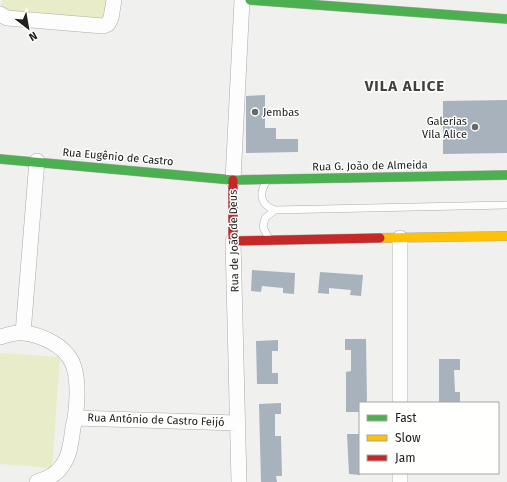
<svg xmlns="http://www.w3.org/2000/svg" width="507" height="482" viewBox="0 0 507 482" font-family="'Fira Sans',sans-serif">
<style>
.green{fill:#e9ecc8}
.building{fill:#a7b2bd}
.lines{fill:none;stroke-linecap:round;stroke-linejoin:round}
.lane-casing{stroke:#acacab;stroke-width:8}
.street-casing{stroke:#acacab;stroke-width:16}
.fast-casing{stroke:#acacab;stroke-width:10}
.slow-casing{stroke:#acacab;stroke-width:10}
.jam-casing{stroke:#acacab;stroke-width:10}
.lane{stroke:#fdfdfd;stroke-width:7}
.street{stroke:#fdfdfd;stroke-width:15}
.fast{stroke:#4caf50;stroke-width:9}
.slow{stroke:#ffc107;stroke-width:9}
.jam{stroke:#c62828;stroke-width:9}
.poi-dot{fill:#696968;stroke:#fffffe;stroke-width:1.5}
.labels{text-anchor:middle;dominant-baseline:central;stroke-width:3;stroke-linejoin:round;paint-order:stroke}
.poi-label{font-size:11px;fill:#20201f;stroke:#fffffe;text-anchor:start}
.street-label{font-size:11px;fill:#20201f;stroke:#fffffe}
.district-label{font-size:15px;font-weight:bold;letter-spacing:1px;fill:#40403e;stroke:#fffffe}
</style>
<rect width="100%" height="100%" fill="#f0f0ef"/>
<path class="green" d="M2,0h107l-2,23 -106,-10z
M0,353l60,4 -8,111 -52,-4z"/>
<path class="building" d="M265,95v33h11v11h22v13l-52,1v-57z
M507,100v53l-64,1v-53z
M252,270l43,3 -1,21 -11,-1v-5l-11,-1 -10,-1 -1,6 -10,-1z
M320,272l43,3 -2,21 -11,-1 1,-5 -22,-2v6l-11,-1z
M345,339h21l1,64h-7v9h-14v-40l5,-1v-21h-6z
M278,340v11h-6v22h6v11h-21l-1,-43z
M439,359h21v11h-6l1,22h5v10l-21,1z
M281,403v11h-6v22h6l1,40h-6l1,6h-16l-2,-78z
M347,434h13v41l-11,-1z"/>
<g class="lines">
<g class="lane-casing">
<path id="lane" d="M266,182c-7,12 -6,23 9,28l232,-5
M268,237l-5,-10 2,-9 10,-8"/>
</g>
<g class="street-casing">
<path id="street" d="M0,14l7,4 96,8 5,-2 3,-6 3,-18
M233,180l9,-180
M233,241l6,241
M23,333l14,-172
M0,337c7,-2 16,-5 24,-4 17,2 40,12 48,29 8,17 5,49 1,66 -2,13 -3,28 -11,38 -6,9 -15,13 -25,16
M400,403v-165
M75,418l162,5
M400,482v-9"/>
</g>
<g class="fast-casing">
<path id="fast" d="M250,0l257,19
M0,159l233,21 274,-5"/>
</g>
<g class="slow-casing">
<path id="slow" d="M380,238l127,-2"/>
</g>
<g class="jam-casing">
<path id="jam" d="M233,180v61l147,-3"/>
</g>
<use href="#lane" class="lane"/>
<use href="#street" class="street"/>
<use href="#fast" class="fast"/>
<use href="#slow" class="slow"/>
<use href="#jam" class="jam"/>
</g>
<g class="poi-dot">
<circle cx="255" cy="112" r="4"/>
<circle cx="475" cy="127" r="4"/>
</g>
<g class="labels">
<g class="poi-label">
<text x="263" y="112">Jembas</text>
<text x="467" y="121" text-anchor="end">Galerias<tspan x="467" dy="13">Vila Alice</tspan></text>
</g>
<g class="street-label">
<text transform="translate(118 157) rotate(5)">Rua Eugênio de Castro</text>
<text transform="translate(370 166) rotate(-1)">Rua G. João de Almeida</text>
<text transform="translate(234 241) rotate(-91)">Rua de João de Deus</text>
<text transform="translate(156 420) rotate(2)">Rua António de Castro Feijó</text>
</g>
<g class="district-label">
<text x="405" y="86">VILA ALICE</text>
</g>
</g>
<rect x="359" y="402" width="140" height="72" fill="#fffffe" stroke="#a6a6a5"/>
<rect x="367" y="415" width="20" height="6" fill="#4caf50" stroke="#a6a6a5"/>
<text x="395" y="422" font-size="12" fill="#20201f">Fast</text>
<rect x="367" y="435" width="20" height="6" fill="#ffc107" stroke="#a6a6a5"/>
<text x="395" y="442" font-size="12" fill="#20201f">Slow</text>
<rect x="367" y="455" width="20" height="6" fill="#c62828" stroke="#a6a6a5"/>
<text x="395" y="462" font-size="12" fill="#20201f">Jam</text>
<g transform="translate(28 28) rotate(149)" stroke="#fffffe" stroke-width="3" paint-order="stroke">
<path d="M0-3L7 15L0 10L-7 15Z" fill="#20201f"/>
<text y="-6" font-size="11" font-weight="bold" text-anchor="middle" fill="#20201f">N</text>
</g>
</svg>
